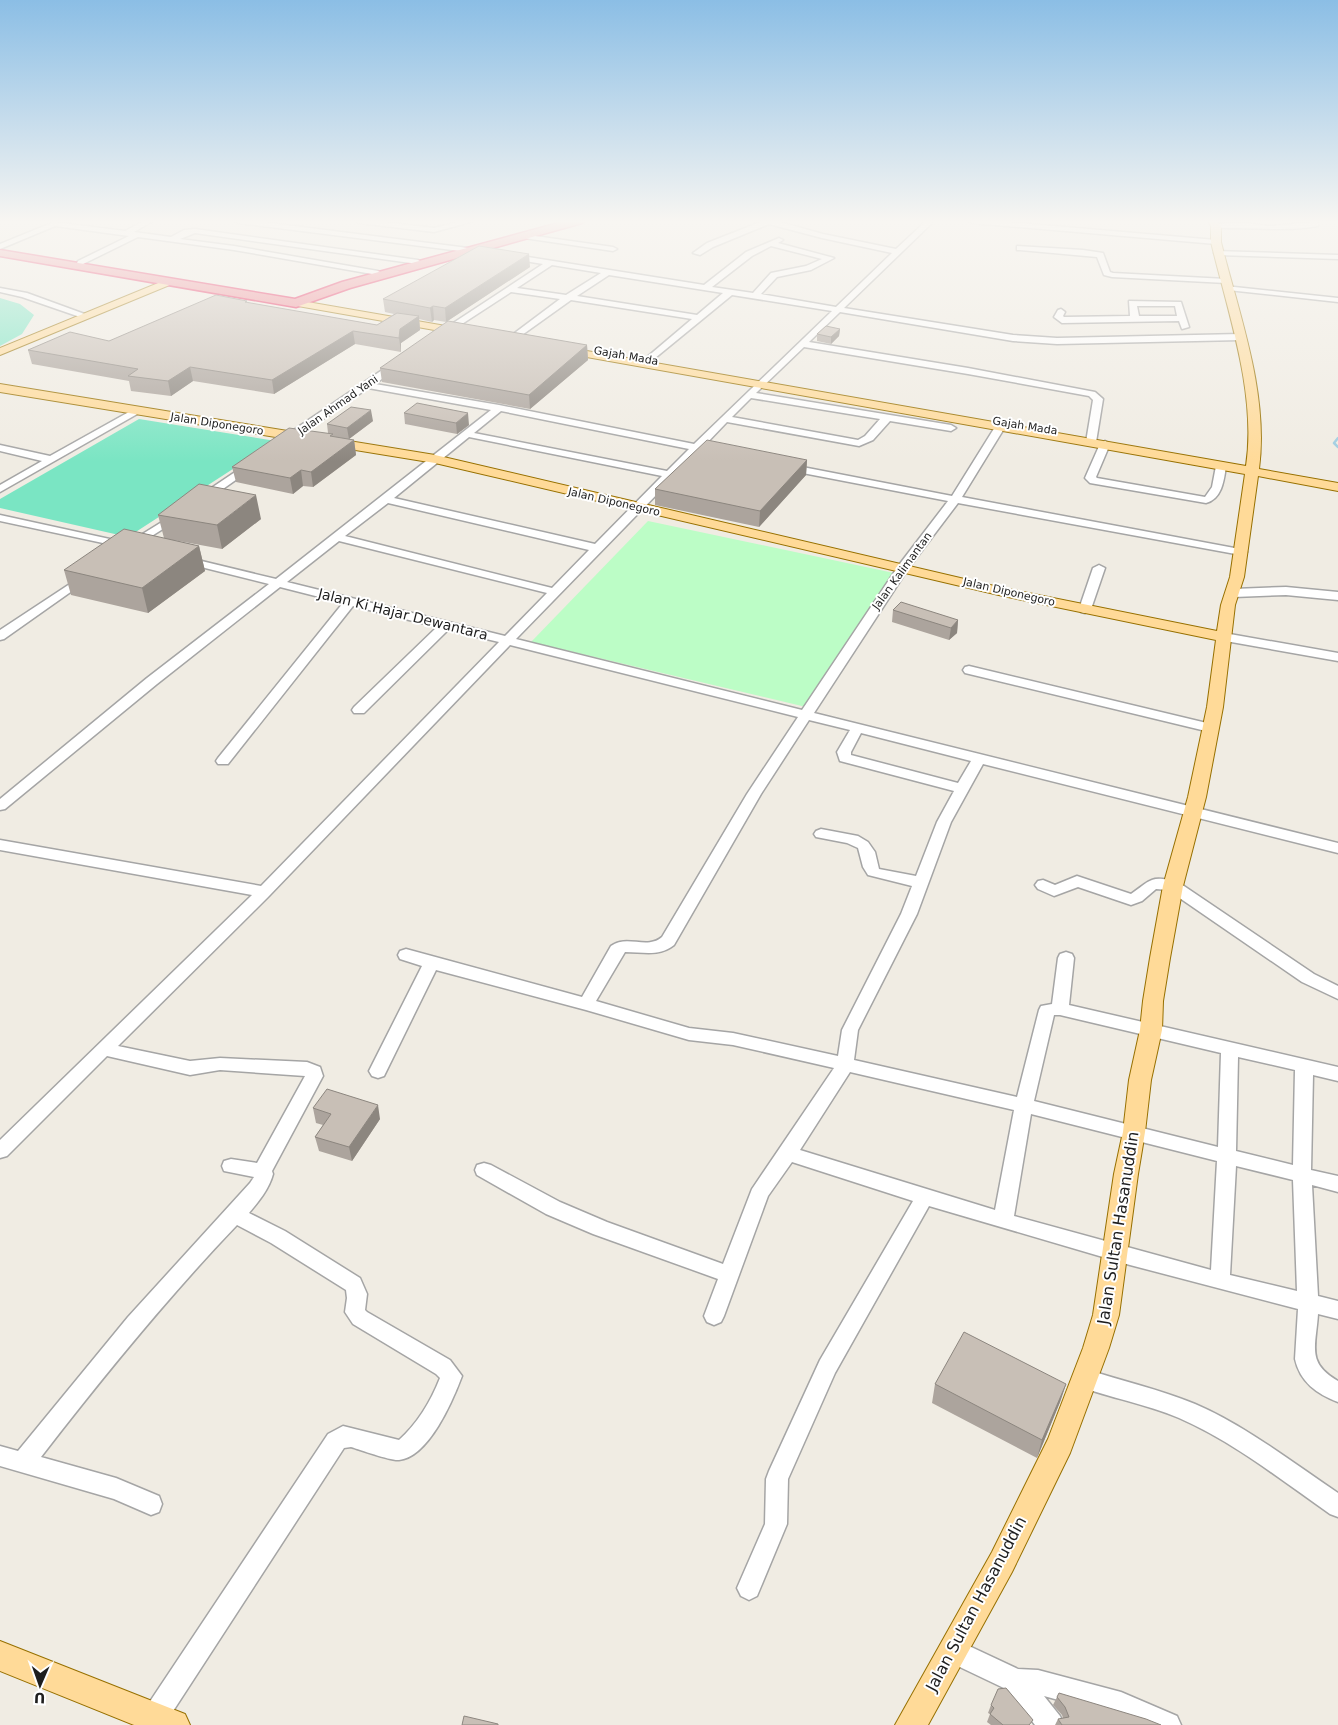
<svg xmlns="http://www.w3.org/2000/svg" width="1338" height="1725" viewBox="0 0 1338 1725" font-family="'DejaVu Sans',sans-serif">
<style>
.park{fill:#bcfdc6}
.pitch{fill:#7ae5c3}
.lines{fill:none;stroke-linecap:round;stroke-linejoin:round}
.stream{stroke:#a0cde1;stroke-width:2.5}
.minor-casing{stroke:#a5a5a5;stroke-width:3}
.major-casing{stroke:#977000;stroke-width:2}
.highway-casing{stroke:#e6174f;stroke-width:3}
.minor{fill:#fff;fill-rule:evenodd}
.major{fill:#ffda98;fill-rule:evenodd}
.highway{fill:#ed8490;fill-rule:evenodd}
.wall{fill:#aca49d}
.shaded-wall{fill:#8c867f}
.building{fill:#c8bfb6;stroke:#8c867f}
.labels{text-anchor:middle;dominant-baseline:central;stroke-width:4;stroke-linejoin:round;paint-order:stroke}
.far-street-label{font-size:11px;fill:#1e1e1e;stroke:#fff}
.street-label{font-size:14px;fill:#1e1e1e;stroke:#fff}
.near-street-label{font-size:16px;fill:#1e1e1e;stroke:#fff}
</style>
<rect width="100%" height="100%" fill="#f0ece3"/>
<path class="park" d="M648,521l246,52 -88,134 -275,-65z"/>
<path class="pitch" d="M0,298l20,6 14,11 -12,19 -22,12z
M139,419l137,22 -148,96 -128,-29v-9z"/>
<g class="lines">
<path class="stream" d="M1338,438l-4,5 4,4"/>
<g class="minor-casing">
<path id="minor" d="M144,221h9l-19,11 37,5 13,-7 11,-1 223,31 4,2 -4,2 -223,-31 -15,6 54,7 144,25 4,2 -4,2 -144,-25 -96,-13 -57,28 -4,-2 1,-2 51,-25 -74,-10 -55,23v-5l54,-22 71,9z
M234,221h20l230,29 4,2 -4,2 -246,-31z
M355,221h21l58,7 28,-7h12l-40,11 -75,-9z
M763,221h13l47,13 73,15 30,-28h8l-90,87 169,27 44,3 184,-4 4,3 -4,3 -184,4 -44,-3 -173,-29 -31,30 159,26 127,24 8,7 -7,43 -5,3 -5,-3 7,-42 -4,-4 -121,-22 -164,-27 -48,46 195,32 5,3 -5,3 -61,-10 -17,19 -14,6 -132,-24 -23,24 4,3 -1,2h-8l-183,188 286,71 97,-145 49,-64 -161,-31 -4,-1 -1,-2 1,-2 4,-1 165,32 43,-69 5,-3 5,3 -43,70 283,53 2,2 -6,3 -283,-52 -50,66 -94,144 524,130v10l-355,-89 -32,58 -34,92 -59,116 -4,30 163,37 22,-87 2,-4 11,-2 6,-46 2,-4 6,-2 6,2 2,4 -5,47 269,62v14l-25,-6 -2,95 27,6v16l-26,-7 6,111 20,5v18l-20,-5c-2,32 -12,49 20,67v21c-21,-8 -38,-20 -43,-43l3,-50 -168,-44 -201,-59 -94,167 -47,106 -1,45 -30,72 -8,4 -8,-4 -4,-8 28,-64 1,-45 3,-8 51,-111 93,-159 -121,-39 -24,34 -44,120 -3,6 -7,3 -7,-3 -3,-6 14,-37 -125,-45 -47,-20 -69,-39 -2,-5 2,-5 7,-2 7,2 69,37 47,20 116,42 29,-75 82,-121 -101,-23 -44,-5 -103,-30 -150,-40 -52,106 -6,2 -6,-2 -3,-5 53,-105 -22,-7 -2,-4 2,-4 6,-2 176,48 29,-51c16,-12 36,4 51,-9l85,-143 51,-77 -288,-72 -241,251 -151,150 72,15 30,-3 87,4 13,5 3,9 -51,95 1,3c-4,15 -14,27 -24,39l36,18 75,47 7,16 -2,16 2,2 83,48 12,16c-9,24 -33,81 -63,84 -8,1 -38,-10 -48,-13l-7,1 -180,277h-20l-3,-7 4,-9 183,-275 15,-8 56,14c18,-16 32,-39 41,-62l-4,-4 -83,-50 -8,-12 2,-14 -1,-8 -75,-47 -34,-18c-70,73 -134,152 -196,232l75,21 43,18 3,8 -3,8 -8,3 -37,-16 -114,-33v-20l18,5 110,-134 122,-134 4,-6 -30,-6 -2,-5 2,-5 7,-2 26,4 48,-87 -85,-6 -30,5 -83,-19 -100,100 -7,2v-18l252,-245 -252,-45v-10l261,46 238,-244 -51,-12 -84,83h-10l-2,-3 2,-3 83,-80 -84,-21 -125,158h-10l-2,-3 2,-3 125,-155 -63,-16 -123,97 -152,125 -5,1v-11l147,-121 122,-94 -88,-22 -2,-2 2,-2 4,-1 91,22 215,-169 -123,-22 -78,54h-8v-4l112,-76h6l2,2 -27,20 124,21 195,39 138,-133 -100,-16 -83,68 -3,-1v-4l46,-39 -121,-19 -56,40 -3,-1v-4l48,-36 -49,-7 -66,43 -7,-2 105,-69 -37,-6v-4h3l195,31 42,-33 33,-14 4,2 -5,3 56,15 -23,12 -34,7 -16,17 75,13 56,-54 -70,-15 -53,-14 -56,23 -13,8 -7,-2 14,-10zM771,246l51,13 -16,7 -35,7 -18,20 -41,-6 40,-31zM552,265l49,8 -35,22 -49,-7zM609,275l114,18 -26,22 -120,-19zM751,398l129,21 -15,17 -7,4 -126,-23zM501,411l188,38 -22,22 -193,-38zM469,437l193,39 -67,68 -201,-46zM388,503l201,47 -37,38 -207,-52zM339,541l208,52 -42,43 -218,-54zM809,720l41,10 -13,22 3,9 114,30 -17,31 -21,54 -37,-7 -4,-17 -7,-10 -10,-6 -37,-7 -5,2 -2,3 2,3 31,6 11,5 5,19 5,8 44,11 -11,28 -59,116 -4,26 -105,-23 -44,-5 -93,-27 29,-49c18,0 34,5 49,-7l87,-151zM861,733l110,28 -13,22 -107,-28v-3zM1054,1015h6l161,38 -3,94 -184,-46zM1238,1057l57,13 -2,95 -57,-14zM850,1072l164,38 -19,100 -195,-60zM1031,1114l186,47 -6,109 -197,-54zM1236,1166l57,14 4,111 -67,-16z
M968,221h27l221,19 4,2 -4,2 -244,-21z
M1315,222h3v4c-34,6 -68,1 -102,2l-4,-2 4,-2 28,-1 25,3z
M521,234l92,13 4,2 -4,2 -89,-13 -4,-2z
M1017,246l66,4 20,3 7,19 3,1 113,6 4,2 -4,2 -114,-6 -8,-2 -7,-18 -77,-7h-3z
M1215,251l123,4v4l-120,-4 -4,-2z
M1225,286l113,12v4l-110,-12 -4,-2z
M0,288l27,5 63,23 -7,2 -61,-21 -22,-5z
M1129,301l52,1 8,25 -7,2 -3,-8 -117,2 -8,-6 4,-7 3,-1 4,3 -2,4 1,1 66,-1zM1137,306h38l2,10h-38z
M136,408l5,3 -2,2 -139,79v-7l42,-24 -42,-10v-6l50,11z
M1105,441l5,3 -14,33 1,1 108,19 7,-10 4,-21 5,-3 5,3c-2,14 -4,33 -20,37l-116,-20 -5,-5 15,-34z
M250,462l4,1 1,2 -1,2 -48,34h-8l-1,-2 1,-2z
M178,512l5,3 -1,2 -51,32 -131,-28v-6l128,28z
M1099,565l6,3 -14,41 -6,4 -4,-1 -2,-3 14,-41z
M85,574l4,1 2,2 -2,2 -85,60 -4,1v-10z
M1286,587l52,5v8l-52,-5 -52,2 -6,-4 6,-4z
M1224,633l114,20v8l-118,-21 -2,-3 2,-3z
M969,666l246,59 2,3 -7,4 -245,-59 -2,-3 2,-3z
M1077,876l54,18c21,-15 20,-19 47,-12l136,92 24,12v13l-36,-17 -134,-92 -12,-1 -14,12 -11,4 -53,-18 -24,9 -16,-7 -3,-4 3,-4 5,-1 12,5z
M1085,1369c37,12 74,20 110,35 51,22 97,58 143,89v24l-8,-3c-49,-34 -96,-72 -151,-96 -33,-14 -68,-20 -101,-32l-4,-7 4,-7z
M952,1638l66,31 20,1 83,22 56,24 4,9h-43l-18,-8 -76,-21 16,20 4,9h-29l-27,-35 -65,-31 -3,-9 3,-9z"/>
</g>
<g class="major-casing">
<path id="major" d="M1208,221h9l4,5v16c18,73 48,151 38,227l79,14v8l-80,-15 -14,101 -9,28 -12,102 -17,90 -23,89 -13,72 -7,43 -1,29 -11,50 -6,52 -7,42 -19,141 -10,33 -39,105 -58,119 -84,153h-33l97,-173 56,-113 35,-91 10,-33 21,-141 9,-42 6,-52 11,-50 3,-29 7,-43 13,-72 25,-89 19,-90 9,-67 -213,-44 -568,-133 -435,-71v-8l435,71 568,133 214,43 4,-26 9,-28 15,-103 -681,-121 -6,-3 6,-3 682,119c11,-72 -18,-153 -35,-224v-16z
M168,279l4,1v4l-172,71v-7z
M296,300l167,29 5,3 -5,3 -171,-30 -1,-2 1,-2z
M0,1641l185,73 5,11h-56l-134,-54z"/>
</g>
<g class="highway-casing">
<path id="highway" d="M566,221h18l-2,2 -232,65 -54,19 -296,-51v-6l295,49 47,-17z"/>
</g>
<use href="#minor" class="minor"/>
<use href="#major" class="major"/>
<use href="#highway" class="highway"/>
</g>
<path class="wall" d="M530,267l-84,55 -12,-2 -2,2 -13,-3 1,11 -19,13v9l-46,-8 -81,50 -81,-13 -22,15 -40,-5 -2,-10 -97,-17 -4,-14 81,-9 139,-38 129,22 17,-11 -9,-2 -2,-13z
M840,329l-1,7 -8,8 -14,-3v-7z
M587,345l1,15 -58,49 -148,-27 -2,-14z
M404,413l65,12 -12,9 -52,-10z
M373,421l-24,18 5,1 2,15 -43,32 -10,-1 -10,8 -57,-12 -4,-15 96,-34 -1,-9z
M807,460l-1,15 -47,52 -104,-22v-16z
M158,515l103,4 -39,30 -49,-9 26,6 6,25 -57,42 -77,-18 -7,-25 100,-32z
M893,610l65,10 -1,13 -8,7 -57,-18z
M313,1108l67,11 -28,42 -33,-10 -4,-14 8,-12 -7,-2z
M935,1384h131l-6,18 -23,56 -105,-55z
M1057,1697l89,22 -83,-1 -1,-3 -9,-10z
M991,1705l39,20h-39l-4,-3 3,-8 -2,-1z
M1058,1719l4,6h-7z"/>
<path class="shaded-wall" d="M529,254l1,13 -84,55 -1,-14z
M433,306l1,14 -2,2 -2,-14z
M419,316l1,14 -19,13v9l-2,-14 1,-9z
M840,329l-1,7 -8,8v-7z
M353,331l2,13 -81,50 -2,-14z
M587,345l1,15 -58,49 -1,-14z
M190,367l3,14 -22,15 -3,-15z
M371,410l2,11 -24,18 -2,-11z
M468,413l1,12 -12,9 -1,-11z
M354,440l2,15 -43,32 -2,-15z
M807,460l-1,15 -47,52 1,-16z
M301,470l2,16 -10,8 -3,-16z
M256,495l5,24 -39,30 -5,-24z
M199,546l6,25 -57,42 -6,-25z
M958,620l-1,13 -8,7 2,-12z
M378,1105l2,14 -28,42 -3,-14z
M1066,1384l-6,18 -23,56 5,-18z"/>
<path class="building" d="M479,246l50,8 -84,54 -12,-2 -3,2 -47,-9z
M216,295l31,6 -2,1 132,23 20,-12 22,3 -19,13 -1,9 -46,-7 -81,49 -82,-13 -22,14 -40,-5 10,-7 -110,-19 42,-18 39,9z
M448,321l139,24 -58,50 -149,-27z
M826,326l14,3 -9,8 -14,-3z
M417,403l51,10 -12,10 -52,-10z
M351,407l20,3 -24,18 -20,-4z
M289,428l44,6 -3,2 24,4 -43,32 -10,-2 -11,8 -58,-11z
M707,440l100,20 -47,51 -105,-22z
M199,484l57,11 -39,30 -59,-10z
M124,529l75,17 -57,42 -78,-18z
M901,602l57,18 -7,8 -58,-18z
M327,1089l51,16 -29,42 -34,-10 16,-23 -18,-6z
M964,1332l102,52 -24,56 -107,-56z
M1006,1688l27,32 -4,5h-26l-13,-11 4,-6 -3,-3 7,-16z
M1059,1693l87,26 15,6h-99l-4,-6 11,-2 -4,-10 -8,-10z
M464,1716l34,8v1h-36z"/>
<linearGradient id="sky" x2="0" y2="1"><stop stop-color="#8bbee5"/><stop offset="0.48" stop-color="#f8f6f2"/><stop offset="1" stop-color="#f8f6f2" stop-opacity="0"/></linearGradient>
<rect width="1338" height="462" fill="url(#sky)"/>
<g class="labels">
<g class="far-street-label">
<text transform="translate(626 356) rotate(10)">Gajah Mada</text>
<text transform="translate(338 405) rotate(-35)">Jalan Ahmad Yani</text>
<text transform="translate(217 424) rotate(9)">Jalan Diponegoro</text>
<text transform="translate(1025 426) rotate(9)">Gajah Mada</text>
<text transform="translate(614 502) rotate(13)">Jalan Diponegoro</text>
<text transform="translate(902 571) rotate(-54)">Jalan Kalimantan</text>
<text transform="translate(1009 592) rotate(13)">Jalan Diponegoro</text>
</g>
<g class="street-label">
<text transform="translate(403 614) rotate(14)">Jalan Ki Hajar Dewantara</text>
</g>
<g class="near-street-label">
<text transform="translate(1118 1228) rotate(-81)">Jalan Sultan Hasanuddin</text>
<text transform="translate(976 1604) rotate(-62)">Jalan Sultan Hasanuddin</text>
</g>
</g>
<g transform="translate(40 1685) rotate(182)" stroke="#ffffff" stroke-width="4" paint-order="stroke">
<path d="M0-4L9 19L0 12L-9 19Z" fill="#1e1e1e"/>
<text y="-8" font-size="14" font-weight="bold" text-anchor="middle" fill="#1e1e1e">U</text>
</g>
</svg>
